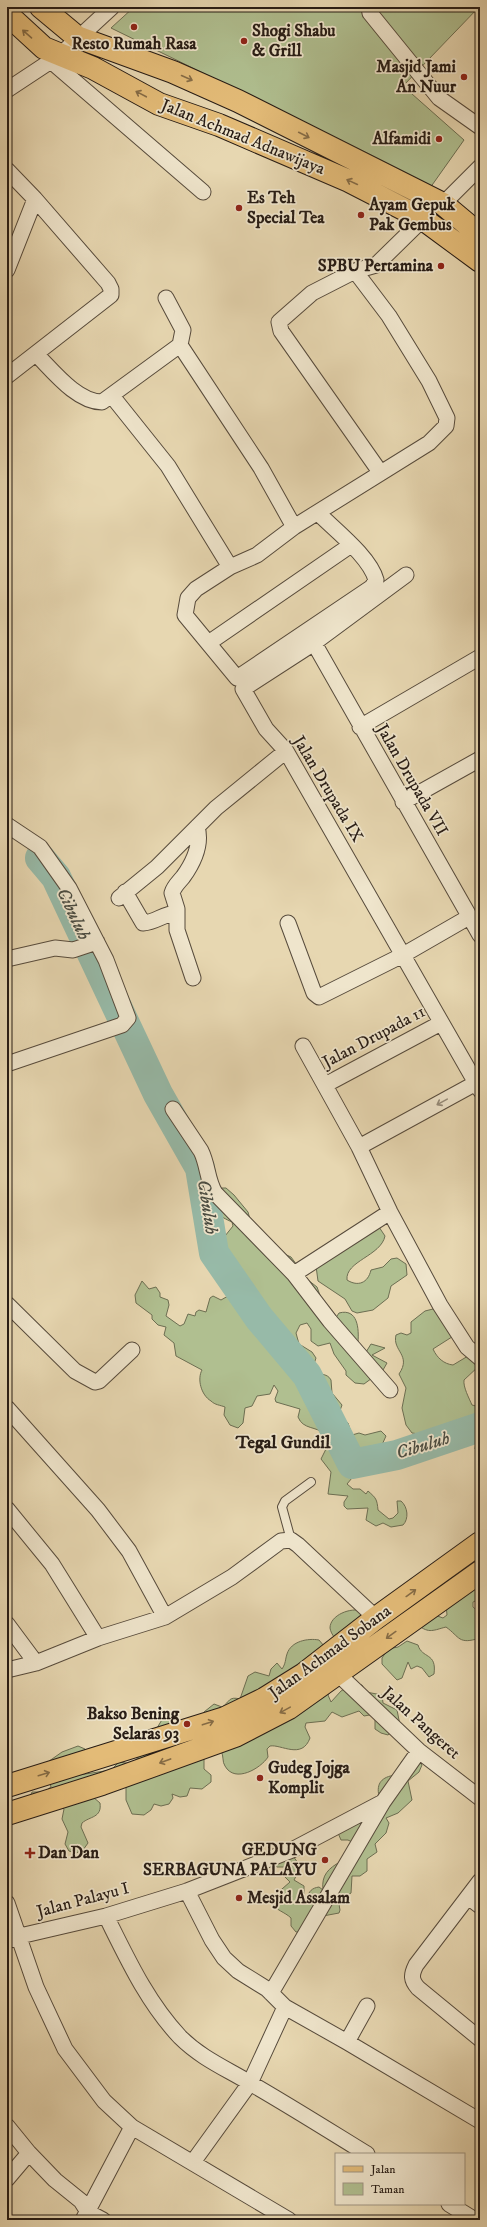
<svg xmlns="http://www.w3.org/2000/svg" width="487" height="2227" viewBox="0 0 487 2227" font-family="'IM FELL DW Pica',serif">
<style>
.green{fill:#b0bf90;stroke:#6c6e52}
.lines{fill:none;stroke-linecap:round;stroke-linejoin:round}
.river{stroke:#97baa8;stroke-width:30}
.service-casing{stroke:#574b3c;stroke-width:10}
.minor-casing{stroke:#574b3c;stroke-width:17}
.primary-casing{stroke:#271c15;stroke-width:24}
.service{stroke:#efe5cc;stroke-width:8}
.minor{stroke:#efe5cc;stroke-width:15}
.primary{stroke:#e4bc78;stroke-width:22}
.oneway{stroke:#866c46}
.oneway2{stroke:#958b7a}
.poi-dot{fill:#8f2418;stroke:#efe5cc;stroke-width:1.5}
.labels{text-anchor:middle;dominant-baseline:central;stroke-width:3.5;stroke-linejoin:round;paint-order:stroke}
.poi-label{font-size:17px;font-weight:bold;fill:#271c15;stroke:#efe5cc;text-anchor:start}
.street-label{font-size:17px;fill:#271c15;stroke:#efe5cc}
.water-label{font-size:18px;font-style:italic;fill:#494b41;stroke:#efe5cc}
.neighbourhood-label{font-size:18px;font-weight:bold;fill:#271c15;stroke:#efe5cc}
</style>
<rect width="100%" height="100%" fill="#e7d7b1"/>
<filter id="stains"><feTurbulence type="fractalNoise" baseFrequency=".005" numOctaves="4"/><feColorMatrix values="0 0 0 0 .2 0 0 0 0 .09 0 0 0 0 .02 0 0 0 .5 -.17"/></filter>
<radialGradient id="worn" r=".72"><stop offset=".6" stop-color="#630" stop-opacity="0"/><stop offset="1" stop-color="#630" stop-opacity=".3"/></radialGradient>
<path class="green" d="M134,7h345l-76,79 61,54 -34,48 -82,-44 -237,-116z
M218,1188h8l8,7 14,17 3,11 31,30 9,4 17,23 9,7 5,14 12,12 1,6 4,-6c19,-5 20,16 19,29 0,4 4,11 5,15l8,-13 14,4 -13,7 15,8 -4,7 -19,14 -9,-1 -9,-8v-4l-12,-17 -4,-11 -12,3 -7,-5v-12l-4,-6 -7,2 -4,8 3,11 13,8 4,6 -4,12c6,6 15,2 19,10l1,13 10,12 -4,11 10,7 4,12 7,-2 6,2 16,-4 5,5 -5,11 -15,4 -13,13 -3,7 2,7 -5,6 6,5h7l6,5 2,-3c8,7 9,8 10,19l11,9 4,-1 5,-5 -1,-12h4c7,6 8,18 2,24l-12,2 -8,-4 -7,3 -10,-6 2,-12 -21,1 -3,-3v-4l4,-6 -20,-2 3,-22 -10,-13 5,-10 -4,-12 2,-3c-7,-8 -21,-4 -26,-17l2,-8 -24,-7 -1,-3 3,-8 -4,-6 -4,9 -13,2 -5,10 -7,2 -2,15 -5,5 -8,-3 -6,-10 1,-8c-5,-2 -10,-2 -14,-6 -10,-6 -14,-22 -9,-31l-26,-14 -2,-13 -10,-8 2,-8 -8,-2 -6,-6v-4l-16,-12 -1,-8 7,-14 7,8 7,-2 4,6v4l8,3 1,5 -3,11 14,10 4,-2 4,-10 7,2 1,-4 3,-2 7,2 4,-14 3,-2 8,4 7,-4 7,-27 -9,-9v-8l3,-2 -15,-4 -9,-8v-5l6,-3 3,2 7,9 12,-15 -1,-4c-11,-5 -23,-11 -21,-26z
M379,1227l6,9c-4,20 -40,25 -38,44 11,7 21,3 24,-10l12,-3 8,-8 6,-1 9,6 1,11 -16,11 -3,12 -15,12 -16,3 -5,-2 -7,-12 -27,-18 -2,-15z
M437,1308l18,27 -22,14c4,9 11,15 20,16l15,-9 12,9 -16,15c-1,7 5,18 8,25l8,2v45l-5,-3c1,-10 6,-24 -2,-32l-8,6 -1,6 -17,14 -14,-7 -21,-3 -6,-8 -4,-17 4,-20 -7,-14c13,-19 -7,-23 -3,-39l5,-2 6,2 4,-2v-11l14,-11z
M473,1587l7,2v10l-7,3v5l7,6v25c-22,7 -20,-1 -34,-11 -12,3 -17,7 -28,-2l14,-11 11,4 4,-3 -1,-11z
M427,1593l3,3 -98,93 -4,6 3,7 10,-11 13,-8 8,2 4,7 16,3 1,8 14,7 3,15 -12,10 -7,-2 -6,-4v-15l-11,2 -5,-5 -17,6 -10,-5 -7,9 -19,2 -1,4 5,11c-8,22 -29,6 -40,8l-3,3 1,8c-7,11 -33,27 -43,9 -3,-4 -1,-10 -4,-15l-17,7v11l7,6v7l-9,7 -12,-1 -3,8 -7,1 -8,-3 1,4 -4,6 -8,2 -7,-2 -3,6 -7,5 -12,-1 -6,-14v-12l-2,-3 -31,12 7,6c2,15 -10,13 -18,20l-1,4 7,16 -5,7 -7,3 -7,-2 -4,-7 3,-12 -6,-13 2,-10 -11,-11 -23,-1 2,-5h12l7,-5 -6,-23 17,-12 16,-6 7,3 2,9 -8,17 32,-5 8,-8 13,2 12,-13 7,2 9,-5 -3,-20 6,-10 7,-2 7,10 26,-11 1,-3 10,-8 8,3c8,-5 6,-11 18,-8l8,-23 7,-4 14,4 2,-7 6,-6 5,6c4,-6 3,-9 5,-15 4,-13 21,-16 32,-14l5,6h17c-4,-6 -10,-11 -11,-18 0,-13 21,-21 32,-17 6,3 13,12 18,17l5,-1z
M407,1641l11,4c4,14 19,7 16,29l-5,3 -7,-9 -5,-2 -6,3 -3,-7 -6,16 -5,2 -15,-16v-6l6,-9 10,-2z
M409,1757l8,2 5,6 -3,7 -11,9 4,19 -14,13 -12,5 3,5 -3,10 -11,11 2,8 -10,7v12l-7,5h-8l-1,17 -7,5 -6,1 2,11 -1,3 -16,3 -24,16h-3l-5,-6v-8c-6,-6 -16,-8 -19,-15l3,-8 15,-13 -7,-7 2,-8h-8l-4,-3 20,-8 8,11 -7,13 10,6v11l3,1c2,-7 5,-10 12,-11l4,3c-2,-15 6,-22 17,-28 4,-4 9,-15 12,-20l-4,-2h-7l-3,-7 41,-37c-3,-13 3,-19 16,-21l7,-14z"/>
<g class="lines">
<path class="river" d="M40,858l16,19 102,217 42,74 14,85 45,65 48,57 45,89 45,-9 83,-28"/>
<g class="service-casing">
<path id="service" d="M291,1540l-9,-33 3,-6 26,-19"/>
</g>
<g class="minor-casing">
<path id="minor" d="M369,7l1,6 69,85 41,29
M51,61l152,131
M7,90l53,-35 52,-48
M7,170l28,29 73,84 3,6v6l-104,81
M443,204l37,-37
M7,270l28,-71
M355,271l-43,22 -33,29 2,9 99,141
M166,298l17,32 -3,15
M36,354c17,17 41,48 66,48l78,-57 81,123 33,59
M112,396l56,70 62,101
M318,513c17,17 52,44 58,67l-4,7 -135,91 -52,-63 3,-17 8,-9 34,-22 27,-12 37,-28 135,-84 17,-17 1,-8 -18,-37 -40,-65 -34,-45 21,-6 47,-46
M406,575l-92,68 -71,46 23,40 20,22 194,339
M210,642l141,-97
M314,643l166,292
M360,727l120,-70
M403,802l77,-43
M7,825l33,22 29,41 37,72 22,58 -6,7 -115,39
M125,892l18,31c14,-1 19,-9 34,-10
M119,898l38,-31 59,-59 70,-57
M288,923l26,70 5,4 84,-42 66,-38
M7,959l48,-11 18,2 24,-8
M193,978l-16,-48v-21l-5,-16c2,-7 7,-11 11,-16 10,-14 19,-33 14,-50
M303,1046l56,101 31,65 50,93 27,42 13,11
M325,1085l116,-62
M173,1109l28,42c7,14 6,29 14,42l79,81 36,47 60,69
M359,1147l117,-64
M294,1274l96,-62
M7,1304l68,67 20,11 4,-1 33,-31
M7,1408l91,102 31,41 36,66
M7,1509l45,55 46,74
M7,1624l29,39
M7,1670l29,-7 62,-25 67,-21 67,-40 49,-36 10,-1 7,5 78,73
M338,1674l81,77 61,47
M480,1881l-64,84c-5,10 -5,15 2,23l62,51
M187,1891l25,49 12,18 14,13 29,18 18,18 62,35 133,79
M468,1897l12,9
M7,1903l29,84 29,62 39,52 28,26 157,93
M106,1916c21,42 41,86 74,121 21,21 45,31 70,46 40,23 78,47 117,71
M7,1941l13,-5 86,-20 81,-25 105,-41 91,-48 36,-51
M271,1993l112,-191
M347,2042l20,-36
M7,2126l22,27 26,27 26,21 7,11 15,8
M193,2162l57,-79 35,-76
M7,2179l22,-26
M449,2204l26,16
M84,2218l48,-91"/>
</g>
<g class="primary-casing">
<path id="primary" d="M41,7l36,30 96,35 65,29 205,103 37,31
M7,14l37,34 49,20 66,36 60,21 130,56 74,38 57,42
M7,1786l218,-68 39,-19 40,-25 72,-56 104,-75
M7,1814l95,-30 133,-48 54,-28 191,-136"/>
</g>
<use href="#service" class="service"/>
<use href="#minor" class="minor"/>
<use href="#primary" class="primary"/>
</g>
<defs><path id="oneway-shaft" d="M-6 0H5M1.5-3L5.5 0L1.5 3" fill="none" stroke-width="1.6" stroke-linecap="round" stroke-linejoin="round"/></defs>
<g class="oneway">
<use href="#oneway-shaft" transform="translate(27 34) rotate(-139)"/>
<use href="#oneway-shaft" transform="translate(187 78) rotate(24)"/>
<use href="#oneway-shaft" transform="translate(141 94) rotate(-152)"/>
<use href="#oneway-shaft" transform="translate(304 135) rotate(27)"/>
<use href="#oneway-shaft" transform="translate(352 182) rotate(-155)"/>
<use href="#oneway-shaft" transform="translate(411 1593) rotate(-36)"/>
<use href="#oneway-shaft" transform="translate(391 1635) rotate(144)"/>
<use href="#oneway-shaft" transform="translate(285 1710) rotate(151)"/>
<use href="#oneway-shaft" transform="translate(208 1723) rotate(-18)"/>
<use href="#oneway-shaft" transform="translate(165 1761) rotate(160)"/>
<use href="#oneway-shaft" transform="translate(44 1774) rotate(-17)"/>
</g>
<use class="oneway2" href="#oneway-shaft" transform="translate(442 1102) rotate(151)"/>
<g class="poi-dot">
<circle cx="134" cy="27" r="4"/>
<circle cx="244" cy="41" r="4"/>
<circle cx="464" cy="77" r="4"/>
<circle cx="439" cy="139" r="4"/>
<circle cx="239" cy="208" r="4"/>
<circle cx="361" cy="215" r="4"/>
<circle cx="441" cy="266" r="4"/>
<circle cx="187" cy="1724" r="4"/>
<circle cx="260" cy="1778" r="4"/>
<path d="M28 1847h4v4h4v4h-4v4h-4v-4h-4v-4h4z"/>
<circle cx="325" cy="1860" r="4"/>
<circle cx="239" cy="1898" r="4"/>
</g>
<g class="labels">
<g class="poi-label">
<text x="252" y="31">Shogi Shabu<tspan x="252" dy="20">&amp; Grill</tspan></text>
<text x="134" y="44" text-anchor="middle">Resto Rumah Rasa</text>
<text x="456" y="67" text-anchor="end">Masjid Jami<tspan x="456" dy="20">An Nuur</tspan></text>
<text x="431" y="139" text-anchor="end">Alfamidi</text>
<text x="247" y="198">Es Teh<tspan x="247" dy="20">Special Tea</tspan></text>
<text x="369" y="205">Ayam Gepuk<tspan x="369" dy="20">Pak Gembus</tspan></text>
<text x="433" y="266" text-anchor="end">SPBU Pertamina</text>
<text x="179" y="1714" text-anchor="end">Bakso Bening<tspan x="179" dy="20">Selaras 93</tspan></text>
<text x="268" y="1768">Gudeg Jojga<tspan x="268" dy="20">Komplit</tspan></text>
<text x="317" y="1850" text-anchor="end">GEDUNG<tspan x="317" dy="20">SERBAGUNA PALAYU</tspan></text>
<text x="38" y="1853">Dan Dan</text>
<text x="247" y="1898">Mesjid Assalam</text>
</g>
<g class="street-label">
<text transform="translate(243 137) rotate(22)">Jalan Achmad Adnawijaya</text>
<text transform="translate(412 780) rotate(60)">Jalan Drupada VII</text>
<text transform="translate(328 789) rotate(59)">Jalan Drupada IX</text>
<text transform="translate(374 1037) rotate(-28)">Jalan Drupada 11</text>
<text transform="translate(330 1652) rotate(-36)">Jalan Achmad Sobana</text>
<text transform="translate(421 1723) rotate(42)">Jalan Pangeret</text>
<text transform="translate(83 1900) rotate(-15)">Jalan Palayu I</text>
</g>
<g class="water-label">
<text transform="translate(73 914) rotate(65)">Cibuluh</text>
<text transform="translate(207 1207) rotate(81)">Cibuluh</text>
<text transform="translate(423 1446) rotate(-17)">Cibuluh</text>
</g>
<g class="neighbourhood-label">
<text x="283" y="1443">Tegal Gundil</text>
</g>
</g>
<rect width="487" height="2227" fill="none" stroke="#e7d7b1" stroke-width="24"/>
<rect x="8" y="8" width="471" height="2211" fill="none" stroke="#271c15" stroke-width="2"/>
<rect x="12" y="12" width="463" height="2203" fill="none" stroke="#271c15"/>
<rect x="335" y="2153" width="130" height="52" fill="#efe5cc" stroke="#9f9583"/>
<rect x="343" y="2166" width="20" height="6" fill="#e4bc78" stroke="#9f9583"/>
<text x="371" y="2173" font-size="12" fill="#271c15">Jalan</text>
<rect x="343" y="2183" width="20" height="12" fill="#b0bf90" stroke="#9f9583"/>
<text x="371" y="2193" font-size="12" fill="#271c15">Taman</text>
<rect width="100%" height="100%" filter="url(#stains)"/>
<rect width="100%" height="100%" fill="url(#worn)"/>
</svg>
